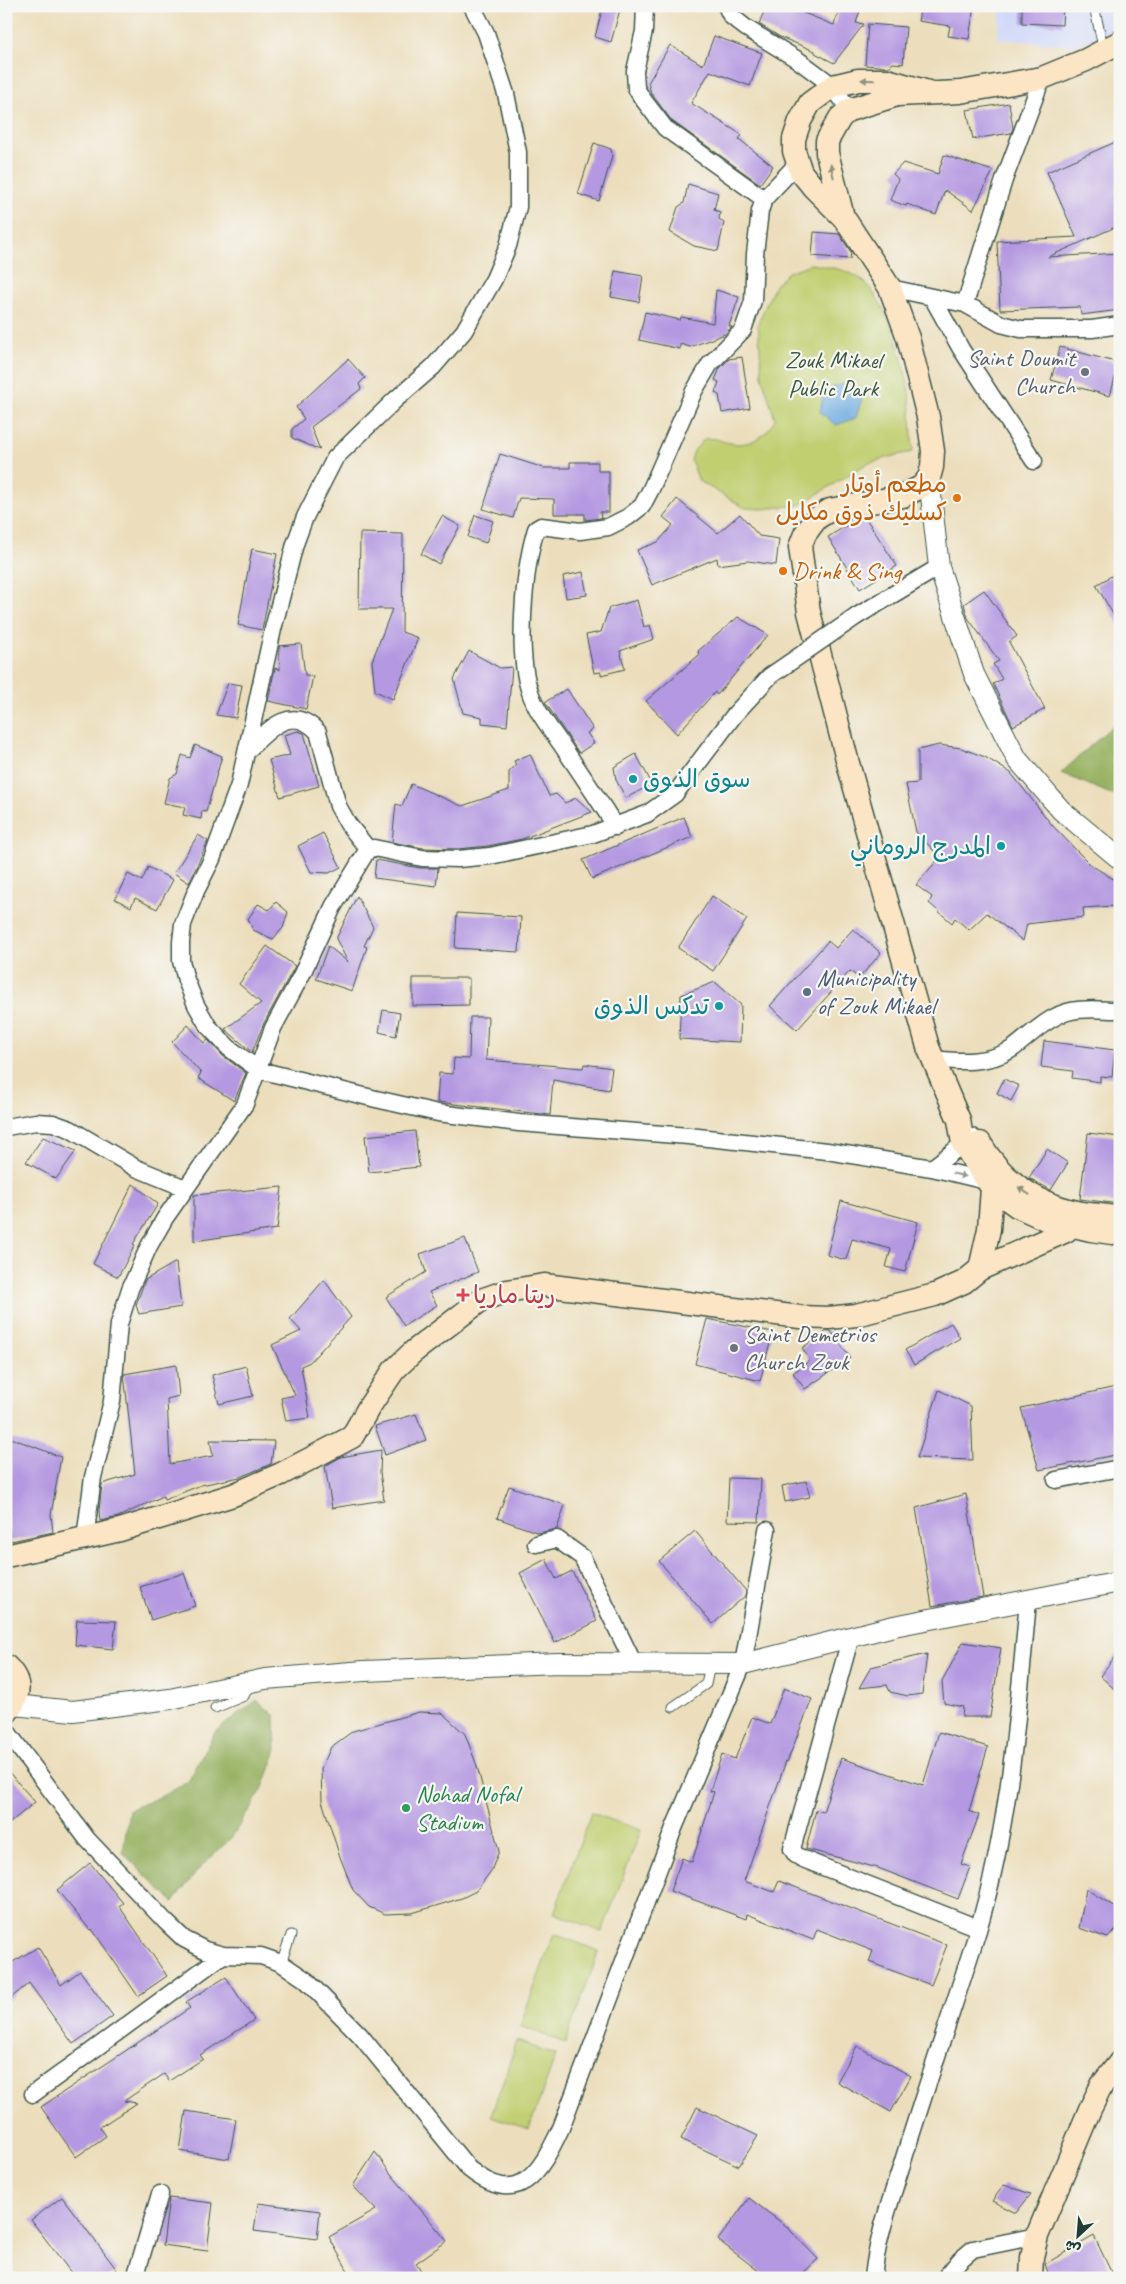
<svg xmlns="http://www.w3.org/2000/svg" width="1126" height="2284" viewBox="0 0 1126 2284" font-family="Caveat,'Playpen Sans Arabic',sans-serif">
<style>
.built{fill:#d1d9f9}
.green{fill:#c1cf71;stroke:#708652}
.forest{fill:#98b263;stroke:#5c784c}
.water{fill:#70ace1;stroke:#48748a}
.building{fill:#b498e1}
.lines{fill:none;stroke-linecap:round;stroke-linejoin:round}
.service-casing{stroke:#3e5548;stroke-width:11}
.minor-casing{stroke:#3e5548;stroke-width:19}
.tertiary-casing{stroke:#3e5548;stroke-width:22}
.secondary-casing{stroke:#3e5548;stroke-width:25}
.service{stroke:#fff;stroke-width:9}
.minor{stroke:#fff;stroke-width:16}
.tertiary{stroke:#fff;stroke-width:20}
.secondary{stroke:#fce5c4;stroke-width:22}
.minor-bridge-casing{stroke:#3e5548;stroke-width:19;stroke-linecap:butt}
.minor-bridge{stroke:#fff;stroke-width:16}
.oneway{fill:#8e917c}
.oneway2{fill:#8f9e9a}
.worship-dot{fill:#6b7280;stroke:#f6f6f2;stroke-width:2}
.food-dot{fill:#e8710a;stroke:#f6f6f2;stroke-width:2}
.culture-dot{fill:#0f9aa8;stroke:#f6f6f2;stroke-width:2}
.service-dot{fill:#5c6f8a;stroke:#f6f6f2;stroke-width:2}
.health-dot{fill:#e0444e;stroke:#f6f6f2;stroke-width:2}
.leisure-dot{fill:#2e9e5b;stroke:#f6f6f2;stroke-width:2}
.labels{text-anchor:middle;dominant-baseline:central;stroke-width:4.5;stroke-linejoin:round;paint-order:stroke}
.worship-label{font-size:24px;fill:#5b616d;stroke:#f6f6f2;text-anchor:end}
.park-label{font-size:24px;fill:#3f5a40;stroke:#f6f6f2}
.food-label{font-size:24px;fill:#c56008;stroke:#f6f6f2;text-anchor:end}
.culture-label{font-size:24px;fill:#0d838f;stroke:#f6f6f2;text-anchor:end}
.service-label{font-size:24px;fill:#4e5e75;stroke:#f6f6f2;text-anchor:start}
.health-label{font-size:24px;fill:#be3a42;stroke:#f6f6f2;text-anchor:start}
.leisure-label{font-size:24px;fill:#27864d;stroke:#f6f6f2;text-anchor:start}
</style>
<rect width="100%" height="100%" fill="#f6f6f2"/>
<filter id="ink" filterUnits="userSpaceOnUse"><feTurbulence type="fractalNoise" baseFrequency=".02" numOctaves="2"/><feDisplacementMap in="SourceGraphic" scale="10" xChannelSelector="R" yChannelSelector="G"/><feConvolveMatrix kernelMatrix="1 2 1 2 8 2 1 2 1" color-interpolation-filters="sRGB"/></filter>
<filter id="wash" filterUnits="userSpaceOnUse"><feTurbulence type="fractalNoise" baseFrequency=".0096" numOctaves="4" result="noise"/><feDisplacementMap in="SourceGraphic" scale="20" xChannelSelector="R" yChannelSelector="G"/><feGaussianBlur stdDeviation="1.12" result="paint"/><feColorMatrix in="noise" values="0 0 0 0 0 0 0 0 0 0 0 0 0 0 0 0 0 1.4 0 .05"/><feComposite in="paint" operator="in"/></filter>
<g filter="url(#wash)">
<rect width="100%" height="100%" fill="#ecdebc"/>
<path class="built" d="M1000,6h120v24l-46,16 -76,-7z"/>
<path class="green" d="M811,264c17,3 37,5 51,16 23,20 38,67 44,96 6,24 5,52 7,76l-16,3 -31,9 -66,41 -38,4 -17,-1 -46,-27 -8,-21 3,-9 10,-12c15,-2 13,2 26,4 20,4 37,-7 45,-24l-13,-43 -4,-53 17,-38 13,-13z
M591,1813l50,17 -39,102 -48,-19z
M554,1934l45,17 -34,92 -45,-17z
M517,2041l39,14 -27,74 -38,-13z"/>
<path class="forest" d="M1120,719v79l-59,-25z
M257,1700l18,16 1,37 -14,37 -31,48 -32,31 -26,33 -50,-49 6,-43 35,-15 24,-13 27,-50z"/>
<path class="water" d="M847,383l15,15 -6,20 -20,7 -16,-13 4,-22z"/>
<g id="blocks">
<path class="building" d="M603,6h18l-10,36 -16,-5z
M766,6h20l48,19 7,-19h6l13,5 -4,12 8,1 -30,39 -19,-10v-2l-35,-14 -21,-13z
M921,6h53l-5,33 -21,-3 2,-10 -32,-5z
M1022,6h41l-1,19 -40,-2z
M868,24l38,3 -3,37 -10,-1 -4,4 -24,-2z
M714,36l48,17 -12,33 -40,-15 -19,32 51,32 -3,4 34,27 -13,18 -88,-63 -21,-28 -3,-10 22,-38 33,20z
M1009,103l4,25 -2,5 -38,6 -6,-29z
M1120,140v85l-72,32 72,-4v57l-39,5 -1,-8 -80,3 -3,-69 79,-4 -29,-65z
M594,143l17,6 1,7 -13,45 -21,-7z
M944,155l49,16 -20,39 -28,-20 -9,25 -29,-11 -1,2 -16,-6 8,-21 -5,-5 10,-11 35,11z
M688,184l30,9 -4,17 6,2 -1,7 5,4 -6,28 -24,-5 -24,-14 8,-25 6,-4z
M814,232l25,2 12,18 -1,7 -38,-3z
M615,271l28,5 -4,26 -28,-5z
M716,290l23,7 -10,29 3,1 -7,7 -35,13 -10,-3v5l-41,-9 6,-28 35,8 1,-3 32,6z
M1060,347l59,16 -9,33 -59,-16z
M742,357l8,51 -28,5 -3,-18 -4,-2 4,-11 -4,-2 5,-12 9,-9z
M348,359l17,19 -6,6 2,5 -50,38 9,23 -28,-12v-9l12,-10 -8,-12z
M500,454l44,14h26v-6h28v9h11v41h-9l1,6 -16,2v-6h-31v-15l-35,-1 -6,20 -30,-9z
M677,499l41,34 22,-19 19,22 20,3 -3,26 -28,-4 -30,4 -1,-7 -65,27 -15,-35 21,-8 15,-17 -10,-8z
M475,515l18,6 -7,22 -18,-6z
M442,516l18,10 -21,38 -18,-10z
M865,517l32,49 -37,23 -32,-52 31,-19z
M360,533l43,1 -1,98 16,6 -25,61 -18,-8 -3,-30 20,-52h-33z
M252,549l25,5 -15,76 -24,-5z
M1120,571v55l-24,-41z
M583,572l4,23 -21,3 -3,-22z
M984,590l33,46 -8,6 36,67 -32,17 -20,-42 9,-5 -9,-15 6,-3 -31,-43 -4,-14z
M637,600l7,27 6,-2 4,14 -34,12 5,18 -24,6v-3l-7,1 -8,-38 15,-3 8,-24z
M738,617l30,18 -51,60 -2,-3 -38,42 -31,-33 53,-46 -1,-4z
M301,644l4,31 8,1 -7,33 -38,-8 7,-33 5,2 -1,-24z
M469,651l31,17 12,-1 -5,59 -25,-3v-6l-19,-4 -9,-34z
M228,683l14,2 -6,33 -20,-3z
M567,689l26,40 -6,4 7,10 -15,10 -34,-51z
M298,731l6,2 15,53 -39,11 -11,-37 21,-5 -6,-20z
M195,745l27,11 -16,56 -4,-1 -1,8 -18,-4 2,-8 -21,-4 6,-25 7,-4 5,-19 8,3z
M939,745l22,3 24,9 26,16 41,52 26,27 13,13 24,15 -1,26 -31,2 1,9 -57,7 -4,17 -36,-28 -18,17 -14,-12 -3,5 -23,-20 3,-6 -16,-12 24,-28 -24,-25 -10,-48 12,-1v-33z
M530,754l19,42 7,-2 9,9 11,-5 16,14 -70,27 -34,7 -30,3 -35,-1 -31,-6 4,-38 6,2 9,-22 51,22 47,-16v-18l7,-7 -2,-4z
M636,754l16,30 -26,14 -10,-18 -2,-13z
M684,817l8,20 -100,42 -9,-19z
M323,833l18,34 -12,6 -18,-1 -13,-26z
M198,835l10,6 -19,42 -15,-10z
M376,860l44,8h18l-2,18 -62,-8z
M148,867l25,13 -16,29 -22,-11 -4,9 -16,-8 13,-25 14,7z
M357,896l16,31 -9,19 3,1 -15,44 -36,-12 12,-33 20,16 -12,-23z
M712,896l35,23 -34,52 -35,-23z
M276,902l12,10 -5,16 -10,11 -20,-9 -5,-11 10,-15 11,6z
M457,913l64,4 -2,35 -64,-4z
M853,929l28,24 -22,25 -9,-7 -53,59 -27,-24 58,-65 8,7z
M267,946l28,20 -31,57 -12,29 -27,-23 36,-26 -22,-19z
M413,978h56v27l-56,1z
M715,982l26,23 -1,37 -61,-3 2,-44z
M383,1010l17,3 -4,23 -17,-4z
M470,1017h18l-2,43 97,8 1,-4 28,4 -3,22 -56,-10 -3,35 -113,-13 2,-29 14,1 1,-16 15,1z
M188,1025l16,18 4,-3 15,16 23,17 -12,28 -36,-23 3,-5 -29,-31z
M1044,1041l71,9 -3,27 -12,-1v6l-28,-4 1,-7 -32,-4z
M1004,1079l15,7 -8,15 -14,-8z
M415,1131l4,36 -50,5 -4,-36z
M1088,1133l32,4v67l-40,-5z
M43,1137l33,14 -20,28 -30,-17z
M1047,1149l21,14 -17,27 -22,-12z
M133,1184l25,20 -25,40 2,1 -17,32 -25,-13z
M282,1187l-5,42 -83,12v-46z
M841,1201l77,21 -13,50 -19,-5 5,-18 -39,-10 -6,21 -19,-5z
M465,1238l13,34 -49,20 8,13 -33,21 -18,-29 40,-25 -6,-18z
M176,1262l5,45 -42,7 -3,-9 9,-25z
M324,1280l27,37 -41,45 -9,4 9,52 -24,3 -5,-23 14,-3 -23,-50 29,-14 -11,-12z
M707,1319l66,13 -13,49 -65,-17z
M951,1323l9,15 -46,27 -9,-15z
M827,1331h4l19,27 -45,31 -12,-16 17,-13 -8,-12z
M176,1365l3,31 -12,3 3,65 43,-8 -3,-16 64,1 -3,23 -31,13 -39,8 -37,15 -1,-4 -45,21 -18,4 -1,-10 3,-27 33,-10 -11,-100z
M246,1366l7,30 -34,8 -7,-29z
M1120,1386v68l-81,16 -18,-62z
M939,1390l32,16 2,54 -56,-2z
M416,1414l10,26 -41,15 -10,-29z
M6,1436l55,21 -10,58 2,17 -42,9 -5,-34z
M381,1450l-1,22 4,28 -52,8 -7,-42 16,-9z
M729,1478l32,1 -2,43 -32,-1z
M806,1481l4,16 -25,5 -3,-16z
M509,1486l56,19 -8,24 -18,4 -42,-15z
M966,1494l17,103 -51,9 -16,-98z
M695,1531l51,60 -1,5 -32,28 -54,-63z
M546,1559l10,20 16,-8 25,50 -42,22 -35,-70z
M184,1573l11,33 -44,14 -11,-33z
M77,1620l39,1 -3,28 -38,-4z
M963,1642l38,6 -11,69h-28l1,-10 -19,-4 -2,-21z
M1120,1650v44l-20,-18z
M927,1654l-5,40 -14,2 -18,-4 -3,-7 -28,3 12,-21z
M784,1688l28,11 -25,63 -1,-1 -42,120 30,11 5,-11 168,64 -16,40 -62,-23 4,-11 -56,-22 -4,11 -66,-26 -1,5 -76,-28 12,-33 10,4 22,-70 -4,-1 12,-37 13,5 17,-42 18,7z
M419,1712l23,1 23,21 12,32 22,85 -8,20 -15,20 -14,7 -50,15 -27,1 -16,-7 -16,-17 -13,-33 -18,-56 -1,-32 10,-22 22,-16z
M939,1732l49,15 -19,64 10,4 -18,49 9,3 -12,32 -80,-31 -72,-19 10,-39 7,2 18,-54 82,27z
M6,1769l29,33 -29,24z
M90,1863l33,40 -4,3 48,70 -29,20 -46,-67 -2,1 -33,-40z
M1086,1889l34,21v14l-12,14 -29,-10z
M38,1947l23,38 19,-14 33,45 -40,28 -44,-61 -23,19v-36z
M226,1977l28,43 -54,35 3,4 -34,22 -5,-7 -40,27 13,2 -37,24 6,9 -30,21 -35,-50 149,-99 -4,-6z
M857,2046l54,30 -20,36 -54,-30z
M697,2107l61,29 -19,30 -58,-27z
M186,2111l50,8 -7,40 -49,-8z
M375,2152l16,22 56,67 -31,22 10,15h-74l-23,-41 47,-27 -23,-24z
M1004,2185l27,9 -15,19 -24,-12z
M62,2197l55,73 -10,8h-32l-44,-58z
M169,2198l44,5 -6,48 -44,-6z
M749,2198l37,28 32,33 -20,19h-30l-50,-38z
M258,2203l62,8 -3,28 -63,-8z
M1094,2236l20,42h-64l-5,-14z"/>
</g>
</g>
<g filter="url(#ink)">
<use href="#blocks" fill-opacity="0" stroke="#3e5548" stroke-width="1"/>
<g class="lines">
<g class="service-casing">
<path id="service" d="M1094,6l10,45
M673,1707l33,-23 4,-19
M215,1708l29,-12 6,-12
M281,1963l10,-28"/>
</g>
<g class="minor-casing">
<path id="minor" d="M472,6l14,27 20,61 12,58v55l-10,39 -14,33 -30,52 -31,36 -38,33 -60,58 -30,59 -10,27 -22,85 -34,156 -27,74 -16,32 -13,33 -2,18v19l5,19 10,25 12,21 21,22 30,22 117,29 62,14 81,10 170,13 138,15 105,17 54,13
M645,6l-1,25 -9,40 1,17 6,10 23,30 99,71
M726,6l5,10 15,12 52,32 35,26 16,24
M890,288l75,16 36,20 20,5h71l28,-4
M932,297l29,52 73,112
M965,304l39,-124 38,-102
M857,616l82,-49
M247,751c21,-21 44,-48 71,-19l20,74 10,18 20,25
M616,827c-18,-28 -36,-55 -55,-83 -11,-16 -25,-33 -31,-52 -14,-39 -6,-123 6,-163l5,-3 39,5 28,-4 20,-10 14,-11 9,-17 43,-98 16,-27 33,-34 10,-29 2,-47 5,-43 4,-12 34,-36
M933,1059c25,3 56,5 79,-10 14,-10 27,-24 43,-32 20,-11 43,-7 65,-7
M6,1127l30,-5 17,1 17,6 66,39 49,20
M932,1168l40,-31
M1056,1480l64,-12
M85,1539l8,-62 19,-76 7,-77 11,-35 19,-43 16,-28 80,-114 28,-76 29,-54 31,-67 35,-58 6,-1 48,10 36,1 32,-3 103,-22 54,-20 28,-20 60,-80 35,-38 35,-24
M536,1544l21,-5 25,18 52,107
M851,1636l-59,213 4,6 7,4 175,69
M6,1730l81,109 79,83 18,17 21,11 18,5 38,1 20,7 25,17 54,55 109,134c50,40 71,4 92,-41l113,-300 69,-164 24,-134
M33,2094l190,-139
M135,2278l25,-84
M873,2278c4,-41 18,-78 30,-117 24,-78 51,-154 75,-231 32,-106 40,-219 50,-329
M945,2278l15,-18 13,-11 64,-13"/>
</g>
<g class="tertiary-casing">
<path id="tertiary" d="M929,478l10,89 35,107 43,85 44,51 59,49
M14,1705l59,6 97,-12 95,-20 99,-8 194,-8 185,1 151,-38 226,-44"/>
</g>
<g class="secondary-casing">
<path id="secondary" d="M932,93l-45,-13h-29l-25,6 -23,17 -10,18 -6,18v12l7,21 12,15 31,31 46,70 18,50 20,79 5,34 -1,16 -3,11 -8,9 -18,9 -73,14 -13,8 -12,16 -5,13 9,65 40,155 79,280 31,73 4,24 29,44 25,18 28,13 46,11 21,3 8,-2
M843,217l-16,-64v-12l13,-23 9,-8 48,-15 63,-3 82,-14 44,-18 34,-18
M980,1143c23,39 56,62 102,70 12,2 26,1 38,6
M980,1269l9,-40 3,-41
M6,1556l114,-26 113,-35 48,-21 71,-37 17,-30 25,-37 19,-18 68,-52 26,-9 37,-6 256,32 29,1 27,-3 79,-20 29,-13 16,-13 86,-38 11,-11
M6,1666c16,15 15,31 0,47
M1031,2278l1,-21 5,-21 53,-127 12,-24 18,-23"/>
</g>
<use href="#service" class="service"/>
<use href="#minor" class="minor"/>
<use href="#tertiary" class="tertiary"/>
<use href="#secondary" class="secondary"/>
<g class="minor-bridge-casing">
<path id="minor-bridge" d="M805,652l52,-36"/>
</g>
<use href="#minor-bridge" class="minor-bridge"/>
</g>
<defs><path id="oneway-solid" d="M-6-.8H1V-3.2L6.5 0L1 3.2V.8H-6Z" transform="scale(1.25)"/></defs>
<g class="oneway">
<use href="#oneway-solid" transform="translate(868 80) rotate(-178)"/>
<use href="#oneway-solid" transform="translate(832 171) rotate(-104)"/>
<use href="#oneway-solid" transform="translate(1024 1191) rotate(-146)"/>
</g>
<use class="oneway2" href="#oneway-solid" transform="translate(959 1175) rotate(13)"/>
</g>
<g class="worship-dot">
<circle cx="1085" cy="372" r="5"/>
<circle cx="734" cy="1348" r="5"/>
</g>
<g class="food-dot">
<circle cx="957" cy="498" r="5"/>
<circle cx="783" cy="571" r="5"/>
</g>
<g class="culture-dot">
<circle cx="633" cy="779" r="5"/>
<circle cx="1001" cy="846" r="5"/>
<circle cx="719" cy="1006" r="5"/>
</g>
<circle class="service-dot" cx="807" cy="992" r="5"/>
<path class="health-dot" d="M460.5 1287.5h5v5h5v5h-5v5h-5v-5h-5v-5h5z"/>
<circle class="leisure-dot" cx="406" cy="1808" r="5"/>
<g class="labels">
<g class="worship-label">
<text x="1075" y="358">Saint Doumit<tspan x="1075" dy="28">Church</tspan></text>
<text x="744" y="1334" text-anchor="start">Saint Demetrios<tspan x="744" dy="28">Church Zouk</tspan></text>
</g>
<g class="park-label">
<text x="833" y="360">Zouk Mikael<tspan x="833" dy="28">Public Park</tspan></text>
</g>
<g class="food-label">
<text x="947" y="484">مطعم أوتار<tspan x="947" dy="28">كسليك ذوق مكايل</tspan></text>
<text x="793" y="571" text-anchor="start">Drink &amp; Sing</text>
</g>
<g class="culture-label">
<text x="643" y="779" text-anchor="start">سوق الذوق</text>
<text x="991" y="846">المدرج الروماني</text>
<text x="709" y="1006">تدكس الذوق</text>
</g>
<g class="service-label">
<text x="817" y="978">Municipality<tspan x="817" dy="28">of Zouk Mikael</tspan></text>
</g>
<g class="health-label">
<text x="473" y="1295">ريتا ماريا</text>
</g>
<g class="leisure-label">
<text x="416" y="1794">Nohad Nofal<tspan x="416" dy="28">Stadium</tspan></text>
</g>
</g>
<rect width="1126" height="2284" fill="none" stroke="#f6f6f2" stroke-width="25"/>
<g transform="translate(1078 2236) rotate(206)" stroke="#f6f6f2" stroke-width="4" paint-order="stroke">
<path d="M0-4L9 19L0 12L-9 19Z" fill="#1f3d34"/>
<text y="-8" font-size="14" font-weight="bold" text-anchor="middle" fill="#1f3d34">ش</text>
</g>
</svg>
